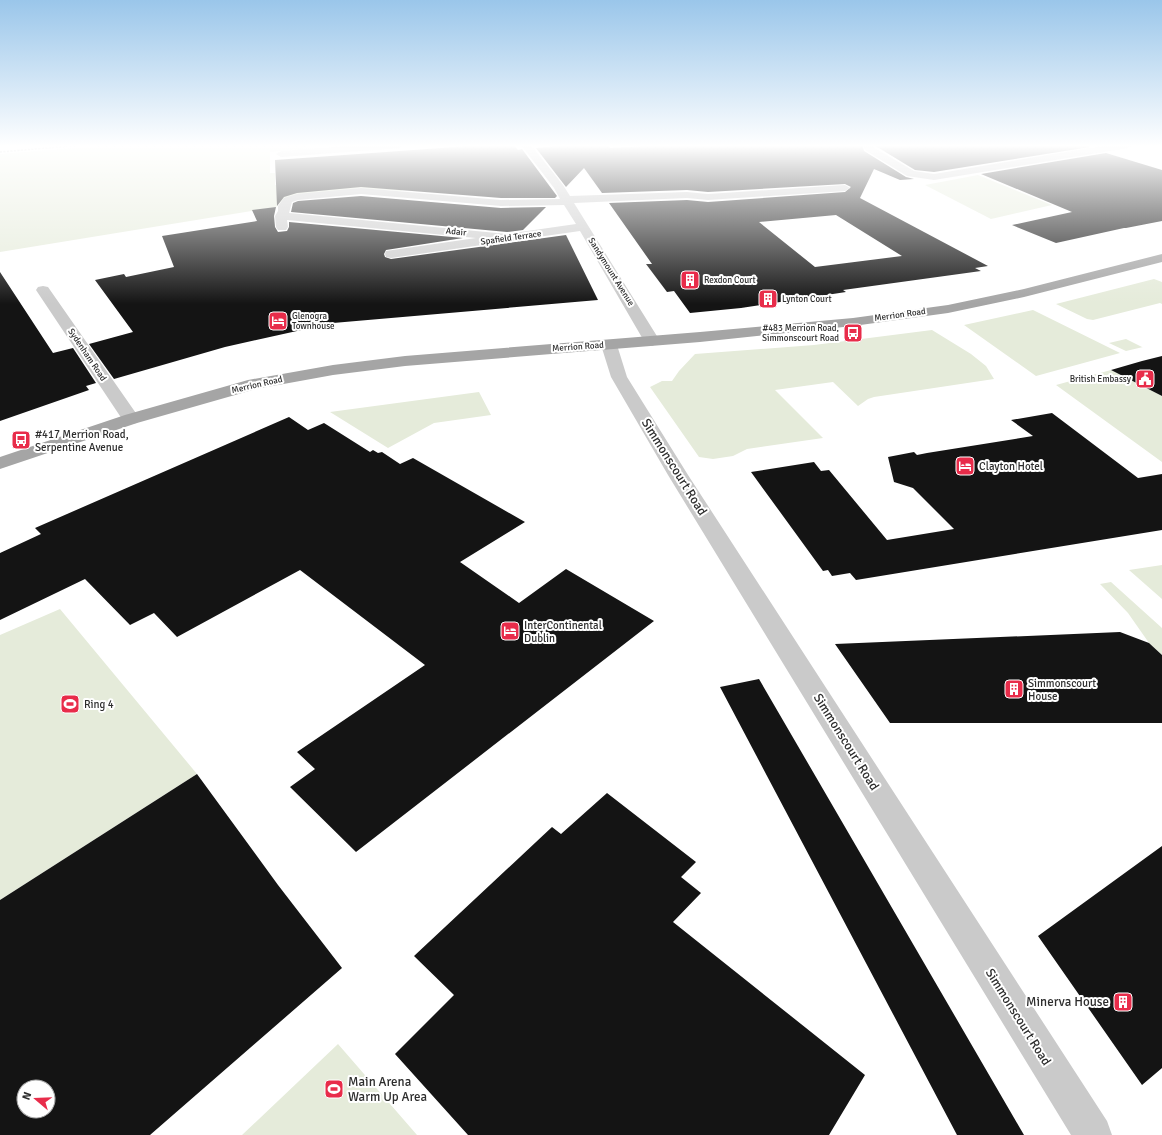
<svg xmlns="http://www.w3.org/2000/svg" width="1162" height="1135" viewBox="0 0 1162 1135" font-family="Signika,sans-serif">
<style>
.green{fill:#e5ebda}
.building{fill:#141414;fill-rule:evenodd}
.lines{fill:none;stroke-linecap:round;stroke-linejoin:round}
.minor{fill:#cacaca;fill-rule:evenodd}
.major{fill:#a5a5a5;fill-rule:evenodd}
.rail{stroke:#828282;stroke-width:1.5;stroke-dasharray:2 1.5;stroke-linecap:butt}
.labels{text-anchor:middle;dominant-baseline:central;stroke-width:4;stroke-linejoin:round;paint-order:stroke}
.far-street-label{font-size:9px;fill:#2d2d2d;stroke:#fff}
.far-poi-label{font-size:9px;fill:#2d2d2d;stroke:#fff;text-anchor:start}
.poi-label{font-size:11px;fill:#2d2d2d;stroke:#fff;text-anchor:start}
.near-street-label{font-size:13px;fill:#2d2d2d;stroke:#fff}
.near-poi-label{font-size:13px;fill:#2d2d2d;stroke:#fff;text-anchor:end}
</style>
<rect width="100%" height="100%" fill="#fff"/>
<path class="green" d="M111,145h199l1,3 -41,4v21h5v12l142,-6 -16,12 -42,-3 -75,11 -8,8 -276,45v-98z
M978,175l74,30 -61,14 -66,-34z
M1154,279l8,3v22l-2,-1 -67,17 -6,-1 -31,-15z
M1033,310l87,43 -84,23 -72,-51z
M932,330l39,24 15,12 8,13 -120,18 -6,2 -10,7 -25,-24 -58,8 48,48 -76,11 -14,7 -20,3 -14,-2 -49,-70 12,-6h10l7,-10 16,-17 119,-9z
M1126,339l16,8h1l-17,4 -17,-8z
M1111,370l51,26v66l-106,-77z
M479,392l12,23 -57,8 -46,25 -58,-36z
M1162,565v34l-33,-29z
M1111,582l51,46v27l-13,-12 -21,-30 -28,-29z
M60,609l137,165 -197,126v-265z
M338,1044l79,91h-175z"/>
<path class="building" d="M483,145h31l4,5 4,-1 35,47 -2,2h-54l-140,-11 -64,6 -13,4 -7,9 -2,-46z
M569,145h39l2,3 57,-3h195l2,6 42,26 8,2 -14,1 -26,-11 -14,29 128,68 -13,2 6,3 -138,19 3,2 -105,16 -51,5 -16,-22 -7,1 -21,-28h6l-43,-61 78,-3 21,2 137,-10 6,-5 -6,-3 -137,8 -21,-2 -85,3 -18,-25 -18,19 -30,-39zM836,215l66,41 -87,11 -56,-45z
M874,145h213l3,2 -156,25 -19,-2z
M1106,153l56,17v51l-36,7h-2l-68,15 -44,-18 60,-13 -91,-38z
M361,196l140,12 45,-1 -23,23 -16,2 -216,-20 2,-9 5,-2z
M276,207l-2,9 1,11 3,5 9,-1 2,-4v-5l174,16 -77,12 -2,4 1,3 6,2 175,-24 32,65 -265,23 -108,24 -111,32 -25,-35 44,-12 -38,-52 29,-6 2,3 48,-10 -12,-31 95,-15 -5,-11z
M0,272l53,81 20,-5 23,35 -10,3 3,4 -89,31z
M1162,356v40l-51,-26 31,-9z
M1052,413l86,65 24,-4v56l-306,50 -6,-7 -18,3 -4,-6 -5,1 -72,-99 63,-10 7,9 8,-1 58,70 67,-11 -41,-41 -19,-6 -6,-25 26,-5 3,3 10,-2 106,-17 -22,-16z
M289,417l19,13 16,-7 46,29 3,-2 5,3 4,-1 18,12 13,-6 112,64 -65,40 59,41 47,-34 88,52 -298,231 -66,-65 25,-18 -18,-17 128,-87 -125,-95 -123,67 -23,-24 -24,12 -45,-46 -85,41v-67l41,-19 -6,-6z
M1120,632l29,11 13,12v68h-272l-55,-79z
M759,679l265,456h-67l-237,-448z
M197,774l81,111 64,83 -192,167h-150v-235zM24,1087h24v24h-24z
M607,793l89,69 -15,15 20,16 -28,29 192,153 -36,60h-361l-73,-81 59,-59 -40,-39 138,-129 9,7z
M1162,846v222l-20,17 -104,-149z"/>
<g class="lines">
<path class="minor" d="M357,145h48l-5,3 -119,9 -5,-3 5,-3z
M521,145h10l32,40 7,11 117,-4 21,2 137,-9 5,3 -5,3 -137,9 -21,-2 -113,5 86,138 -3,3 -5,2 -5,-2 -3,-3 -64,-110 -189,27 -5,-1 -1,-3 1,-3 90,-13 -189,-18 1,7 -2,3h-8l-2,-3 -1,-11 3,-5v-5l6,-8 13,-4 64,-6 140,12 59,-1 -6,-11zM361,194l140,12 63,-1 12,19 -69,10 -218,-21 3,-11 6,-2z
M863,145h10v2l41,24 20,3 174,-29h25l-5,3 -194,32 -27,-4 -42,-26z
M43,286l5,1 92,132 -3,4 -6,1 -6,-1 -3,-4 -86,-129 2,-3z
M609,340l5,2 3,3 10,32 61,98 419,646 5,14h-41l-403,-660 -57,-98 -10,-32 3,-3z"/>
<path class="major" d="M1162,254v8l-138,35 -76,16 -95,13 -153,16 -295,24 -72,9 -77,14 -119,34 -137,46v-12l125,-42 123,-35 85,-15 72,-9 295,-24 153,-14 95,-13 76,-16z"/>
<path class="rail" d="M0,152l82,-7"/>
</g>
<linearGradient id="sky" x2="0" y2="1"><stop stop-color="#9ac6ea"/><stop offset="0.48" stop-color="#fff"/><stop offset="1" stop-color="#fff" stop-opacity="0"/></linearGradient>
<rect width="1162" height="304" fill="url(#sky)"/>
<defs>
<g id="building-square" transform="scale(1)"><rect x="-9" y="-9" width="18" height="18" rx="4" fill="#e82c4a" stroke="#fff"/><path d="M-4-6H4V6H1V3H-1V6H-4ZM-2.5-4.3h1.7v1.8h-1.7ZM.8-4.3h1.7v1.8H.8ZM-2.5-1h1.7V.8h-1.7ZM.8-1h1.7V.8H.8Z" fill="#fff"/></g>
<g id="hotel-square" transform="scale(1)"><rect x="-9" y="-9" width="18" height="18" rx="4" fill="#e82c4a" stroke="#fff"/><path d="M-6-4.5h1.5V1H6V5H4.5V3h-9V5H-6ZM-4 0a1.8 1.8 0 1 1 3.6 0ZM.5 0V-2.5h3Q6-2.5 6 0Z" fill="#fff"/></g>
<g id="bus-square" transform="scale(1)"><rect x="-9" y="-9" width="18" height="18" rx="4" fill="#e82c4a" stroke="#fff"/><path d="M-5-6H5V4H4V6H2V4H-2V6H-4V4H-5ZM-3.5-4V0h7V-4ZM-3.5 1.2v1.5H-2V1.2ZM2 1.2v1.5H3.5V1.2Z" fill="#fff"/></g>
<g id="civic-square" transform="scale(1)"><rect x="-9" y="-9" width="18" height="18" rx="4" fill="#e82c4a" stroke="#fff"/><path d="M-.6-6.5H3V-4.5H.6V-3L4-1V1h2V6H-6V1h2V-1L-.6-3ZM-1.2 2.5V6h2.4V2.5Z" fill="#fff"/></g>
<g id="stadium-square" transform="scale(1)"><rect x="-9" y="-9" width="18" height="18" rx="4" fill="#e82c4a" stroke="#fff"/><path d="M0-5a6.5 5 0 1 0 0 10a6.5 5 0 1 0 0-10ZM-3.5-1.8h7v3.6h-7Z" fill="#fff"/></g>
</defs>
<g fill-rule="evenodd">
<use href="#building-square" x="690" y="280"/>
<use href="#building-square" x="768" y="299"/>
<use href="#hotel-square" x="278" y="321"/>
<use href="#bus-square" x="853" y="333"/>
<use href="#civic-square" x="1145" y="379"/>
<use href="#bus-square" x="21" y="440"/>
<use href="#hotel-square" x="965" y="466"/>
<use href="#hotel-square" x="510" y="631"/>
<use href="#building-square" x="1014" y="689"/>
<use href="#stadium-square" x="70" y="704"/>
<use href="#building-square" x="1123" y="1002"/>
<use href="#stadium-square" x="334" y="1089"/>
</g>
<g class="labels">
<g class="far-street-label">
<text transform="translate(456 232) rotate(6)">Adair</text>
<text transform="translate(511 238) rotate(-8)">Spafield Terrace</text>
<text transform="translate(611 272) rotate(58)">Sandymount Avenue</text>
<text transform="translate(900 315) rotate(-8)">Merrion Road</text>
<text transform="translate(578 347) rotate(-4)">Merrion Road</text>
<text transform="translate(87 355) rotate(56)">Sydenham Road</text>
<text transform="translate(257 385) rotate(-13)">Merrion Road</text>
</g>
<g class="far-poi-label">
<text x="704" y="280">Rexdon Court</text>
<text x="782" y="299">Lynton Court</text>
<text x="292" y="316">Glenogra<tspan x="292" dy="10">Townhouse</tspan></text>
<text x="839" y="328" text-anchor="end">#483 Merrion Road,<tspan x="839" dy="10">Simmonscourt Road</tspan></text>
<text x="1131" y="379" text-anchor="end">British Embassy</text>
</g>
<g class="poi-label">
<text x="35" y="434">#417 Merrion Road,<tspan x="35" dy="13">Serpentine Avenue</tspan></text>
<text x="979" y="466">Clayton Hotel</text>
<text x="524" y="625">InterContinental<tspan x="524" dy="13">Dublin</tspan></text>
<text x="1028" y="683">Simmonscourt<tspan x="1028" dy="13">House</tspan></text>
<text x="84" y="704">Ring 4</text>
</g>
<g class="near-street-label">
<text transform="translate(674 467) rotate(58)">Simmonscourt Road</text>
<text transform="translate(846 742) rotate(58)">Simmonscourt Road</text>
<text transform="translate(1018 1017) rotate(58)">Simmonscourt Road</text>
</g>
<g class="near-poi-label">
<text x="1109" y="1002">Minerva House</text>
<text x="348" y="1082" text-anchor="start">Main Arena<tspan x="348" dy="15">Warm Up Area</tspan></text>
</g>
</g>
<g transform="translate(36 1099) rotate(289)"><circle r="19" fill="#ffffff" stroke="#ababab"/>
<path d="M0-3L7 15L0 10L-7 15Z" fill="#e82c4a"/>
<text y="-6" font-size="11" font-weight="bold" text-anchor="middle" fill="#2d2d2d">N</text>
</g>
</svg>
